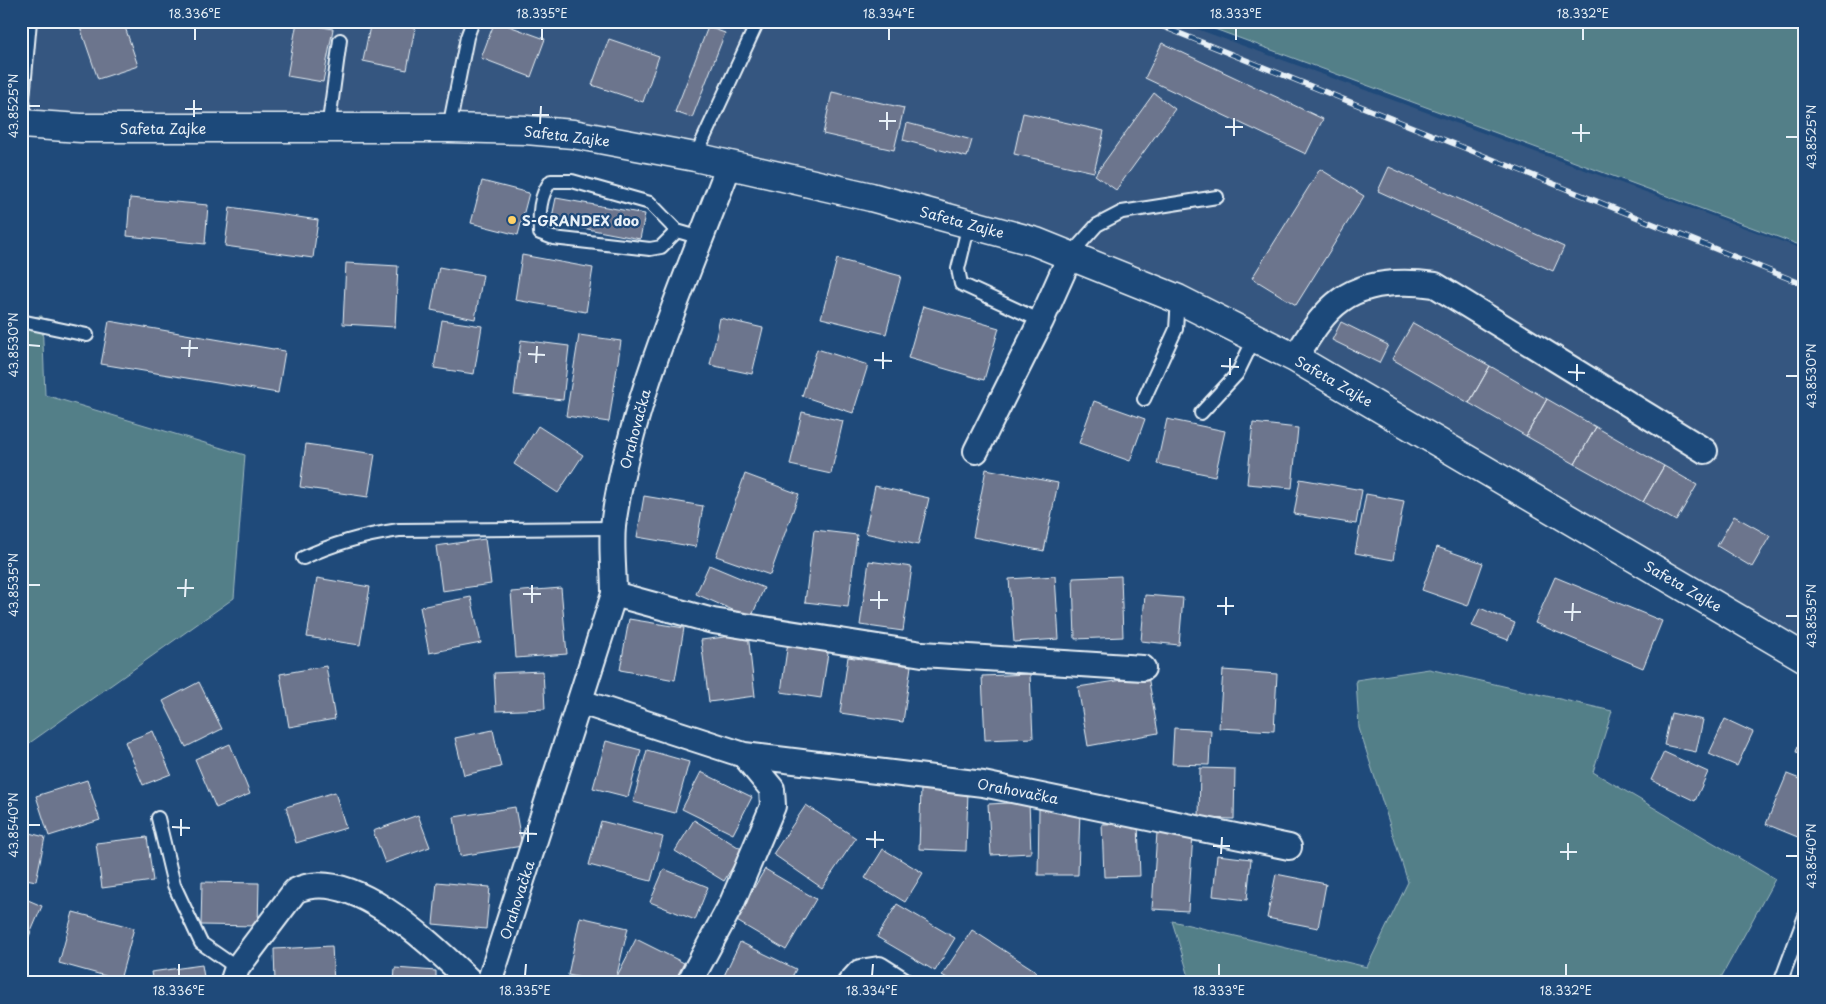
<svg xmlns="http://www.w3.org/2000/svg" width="1826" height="1004" viewBox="0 0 1826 1004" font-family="'Playpen Sans',sans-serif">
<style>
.built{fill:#365780}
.green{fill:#527f88;stroke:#9db8c0}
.building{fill:#6c758d;stroke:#e8f1f8}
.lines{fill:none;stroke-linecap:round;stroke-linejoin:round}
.service-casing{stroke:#e8f1f8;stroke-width:16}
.minor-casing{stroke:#e8f1f8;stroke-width:28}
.secondary-casing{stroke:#e8f1f8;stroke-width:31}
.service{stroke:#1f4a7a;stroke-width:12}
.minor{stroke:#1f4a7a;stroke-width:24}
.secondary{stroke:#1f4a7a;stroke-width:28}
.rail-casing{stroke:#e8f1f8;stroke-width:5.5}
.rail{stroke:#1f4a7a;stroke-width:4;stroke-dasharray:11;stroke-linecap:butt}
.ticks{fill:none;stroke:#e8f1f8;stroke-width:2}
.poi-dot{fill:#ffd166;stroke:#1f4a7a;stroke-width:2}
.labels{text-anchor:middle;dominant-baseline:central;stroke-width:4.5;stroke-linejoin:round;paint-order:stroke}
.street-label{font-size:14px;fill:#e8f1f8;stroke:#1f4a7a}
.poi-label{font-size:14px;font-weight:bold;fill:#e8f1f8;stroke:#1f4a7a;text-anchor:start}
.neatline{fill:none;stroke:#e8f1f8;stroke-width:2}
.ticks-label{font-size:12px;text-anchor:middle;fill:#e8f1f8}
</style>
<rect width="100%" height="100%" fill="#1f4a7a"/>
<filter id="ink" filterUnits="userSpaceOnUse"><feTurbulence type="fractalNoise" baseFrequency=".02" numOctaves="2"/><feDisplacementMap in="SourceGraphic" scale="10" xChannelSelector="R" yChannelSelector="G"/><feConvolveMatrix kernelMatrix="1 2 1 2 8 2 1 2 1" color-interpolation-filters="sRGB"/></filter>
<g filter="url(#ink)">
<path class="built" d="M21,21h1154l630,229v406l-536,-308 -198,-94 -532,-118 -518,-23z"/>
<path class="green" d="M1193,21h612v226z
M42,316l3,79 200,60 -11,143 -213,151v-431z
M1429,669l183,42 -19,61 182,107 -57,104h-527l-19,-62 195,46 41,-85 -49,-154 -3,-48z"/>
<path class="building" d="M78,21h45l15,45 -40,13z
M371,21l44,7 -8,42 -44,-9z
M495,21l50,18 -14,38 -50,-19z
M716,21h24l-3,9z
M297,22l36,7 -10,53 -36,-6z
M708,27l17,6 -33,85 -17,-6z
M609,39l50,17 -16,46 -51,-17z
M1162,43l161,76 -17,35 -161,-76z
M832,92l72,16 -10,42 -71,-16z
M1154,93l21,16 -59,81 -21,-15z
M1023,113l81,18 -10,41 -80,-18z
M907,123l65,17 -5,17 -64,-17z
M1389,167l175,80 -11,24 -175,-80z
M1320,169l44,27 -68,109 -44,-27z
M482,181l47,12 -11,42 -47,-12z
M130,198l78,7 -3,39 -78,-8z
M556,198l89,16 -5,25 -89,-17z
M230,207l88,13 -5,38 -88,-12z
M522,255l71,13 -7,44 -71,-12z
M837,259l64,17 -15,58 -65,-16z
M346,263l52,3 -3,61 -52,-3z
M439,267l44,8 -8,44 -44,-9z
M923,306l76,22 -15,52 -76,-22z
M720,318l43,10 -11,46 -42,-9z
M442,320l40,6 -8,48 -40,-6z
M109,321l176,30 -7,42 -177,-29z
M1341,322l47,23 -9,18 -47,-23z
M1413,323l77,43 -21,37 -77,-44z
M579,335l42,6 -12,81 -43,-6z
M521,340l48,6 -6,54 -49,-5z
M817,349l51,16 -15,48 -51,-17z
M1490,366l57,33 -21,37 -57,-33z
M1547,399l49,28 -21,37 -49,-28z
M1094,401l51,18 -15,42 -51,-18z
M802,412l41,9 -12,53 -41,-9z
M1167,419l58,12 -10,45 -58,-12z
M1253,423l45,5 -6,60 -45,-4z
M538,426l45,29 -25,38 -44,-29z
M1596,427l68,39 -21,36 -68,-38z
M306,444l69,10 -7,43 -68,-10z
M1664,466l33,19 -21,36 -33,-19z
M986,469l72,14 -14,68 -71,-14z
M745,474l54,20 -29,81 -54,-19z
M1300,479l62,11 -6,34 -62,-10z
M875,486l54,12 -11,47 -53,-12z
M1366,494l38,7 -11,59 -38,-7z
M644,496l59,10 -7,41 -59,-10z
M1734,516l36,20 -18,31 -35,-21z
M814,530l43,5 -9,72 -43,-5z
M485,539l6,45 -49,7 -6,-45z
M1437,547l46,16 -15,43 -46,-16z
M869,561l43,6 -9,64 -43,-6z
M709,565l55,23 -13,30 -55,-24z
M1055,576l4,63 -45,3 -5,-63z
M1121,576l2,61 -48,2 -2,-61z
M1555,577l107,44 -19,47 -108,-45z
M317,578l53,9 -10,58 -53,-8z
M561,588l6,66 -51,4 -5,-66z
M1145,595l38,3 -4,47 -38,-4z
M471,597l10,46 -52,10 -9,-46z
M1480,608l35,15 -7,17 -36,-14z
M629,619l55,9 -9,52 -55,-10z
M748,634l7,62 -46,6 -8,-62z
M788,642l41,5 -8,51 -40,-6z
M848,657l63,9 -8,56 -63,-9z
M326,666l9,53 -46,8 -9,-53z
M1223,670l54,4 -3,57 -55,-3z
M543,671l2,38 -49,2 -2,-38z
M1030,674l3,64 -48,2 -3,-64z
M1148,676l10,57 -70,13 -10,-59z
M199,682l23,47 -36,18 -23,-46z
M1671,713l32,7 -7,32 -32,-7z
M1725,719l28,13 -16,34 -28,-12z
M1805,724v30l-9,-2z
M1174,728l37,2 -2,35 -37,-1z
M493,730l8,37 -37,8 -9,-37z
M153,731l18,43 -28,11 -18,-43z
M606,741l35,9 -13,47 -35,-9z
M230,744l20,50 -34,14 -21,-49z
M647,750l42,12 -14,51 -42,-11z
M1664,752l44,20 -13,29 -44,-21z
M1200,768l35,1 -1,50 -35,-1z
M701,772l51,25 -19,37 -51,-25z
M1787,774l18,7v59l-39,-16z
M87,780l13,40 -51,16 -13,-40z
M921,789l47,2 -2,60 -47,-2z
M335,792l11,36 -50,15 -10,-36z
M1029,802l2,51 -40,2 -3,-51z
M806,805l50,33 -34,50 -49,-34z
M515,807l7,39 -62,10 -6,-39z
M1039,809l41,1 -2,65h-40z
M418,815l12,32 -45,16 -12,-32z
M694,820l49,30 -19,31 -49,-30z
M601,821l62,16 -12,44 -62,-16z
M1138,823l2,53 -36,1 -2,-53z
M21,831l24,6 -9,44 -15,-3z
M1157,832l36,2 -5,77 -36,-2z
M147,837l6,44 -51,7 -6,-45z
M883,849l40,24 -18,29 -40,-24z
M1217,855l34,4 -4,41 -34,-4z
M664,869l44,18 -13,33 -45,-18z
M765,869l51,30 -30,51 -51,-30z
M1276,874l50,10 -8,44 -51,-10z
M202,882l57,1 -1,43 -57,-1z
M437,882l53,5 -4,42 -53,-5z
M21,897l21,9 -21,49z
M897,904l58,34 -20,33 -58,-34z
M73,912l61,16 -14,52 -61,-17z
M580,917l48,11 -13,55h-11l-36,-8z
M972,930l64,41 -7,12h-74l-13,-8z
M636,939l48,24 -10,20h-43l-14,-7z
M740,942l56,27 -7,14h-61l-6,-3z
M332,946l2,37h-59l-1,-34z
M1803,962l2,21h-9z
M202,965l3,18h-52l-2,-11z
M395,968l41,3v12h-42z"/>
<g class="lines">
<g class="service-casing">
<path id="service" d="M26,125l-3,-26 7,-78
M449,128l18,-91 6,-16
M328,129l12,-89
M695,157l63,-136
M969,224l-11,45 3,15 80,37
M677,231l-16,16 -11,2 -97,-11 -13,-5c-1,-19 -1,-37 11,-52h21l78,22 27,28 24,7
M1071,254l26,-29 25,-13 95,-15
M21,321l66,14
M1144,399l32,-70 2,-30
M1201,413l36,-39 18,-37
M303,558c31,-15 62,-23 96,-28l214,-2
M158,818l16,67 27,58 36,25
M1780,983l25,-67"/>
</g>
<g class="minor-casing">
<path id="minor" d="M1295,358c13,-20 26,-44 46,-58 26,-19 64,-19 94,-15l270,166
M976,451l65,-130 30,-67
M614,594l99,27 209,33 221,14
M581,702l163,53 239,29 306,63
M232,983l5,-15 58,-77c56,-28 139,56 177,92
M489,983l125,-389c0,-22 -3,-46 -1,-68 17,-125 72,-243 116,-361
M689,983l43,-80 41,-97 -1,-17 -28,-34
M850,983l10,-11 19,-3 22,14"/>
</g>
<g class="secondary-casing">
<path id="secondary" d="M21,124l60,4h368l77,2 47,4 122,23 176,40 165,45 142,57 117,59 510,300"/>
</g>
<use href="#service" class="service"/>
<use href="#minor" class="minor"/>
<use href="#secondary" class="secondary"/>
<g class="rail-casing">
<path id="rail" d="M1149,21l656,264"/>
</g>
<use href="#rail" class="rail"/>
</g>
</g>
<path class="ticks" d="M195,40v-12M542,40v-12M889,40v-12M1236,40v-12M1583,40v-12M28,106h12M185,109h17M532,115h17M194,117v-17M879,121h17M540,124l1,-18M1225,127h18M887,130v-18M1572,133h18M1234,136v-18M1786,137h12M1581,142v-18M28,345l12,1M181,348h17M528,354l17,1M189,357l1,-17M874,360l18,1M536,363l1,-17M1221,366l18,1M883,369v-17M1568,372l17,1M1230,375v-17M1786,376h12M1577,381v-17M28,585h12M177,588h17M523,594h18M185,597l1,-18M870,600h18M532,603v-18M1217,606h17M879,609v-18M1564,612h17M1226,615v-18M1786,616h12M1572,621l1,-18M28,825h12M172,827l18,1M519,833l18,1M181,836v-17M866,839l18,1M528,842v-17M1213,846h17M875,848v-17M1560,852h17M1221,854l1,-17M1786,856h12M1568,860v-17M179,976v-12M525,976l1,-12M872,976l1,-12M1219,976v-12M1566,976v-12"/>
<circle class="poi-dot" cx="512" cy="220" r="5"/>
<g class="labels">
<g class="street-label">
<text x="163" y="128">Safeta Zajke</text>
<text transform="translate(567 136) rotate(7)">Safeta Zajke</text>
<text transform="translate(962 222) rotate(15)">Safeta Zajke</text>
<text transform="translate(1334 381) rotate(30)">Safeta Zajke</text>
<text transform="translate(635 429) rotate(-75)">Orahovačka</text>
<text transform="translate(1683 586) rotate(30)">Safeta Zajke</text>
<text transform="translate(1018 791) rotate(11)">Orahovačka</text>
<text transform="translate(517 900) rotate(-72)">Orahovačka</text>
</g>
<g class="poi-label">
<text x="522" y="220">S-GRANDEX doo</text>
</g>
</g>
<rect width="1826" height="1004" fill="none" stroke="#1f4a7a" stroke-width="55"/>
<rect x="28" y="28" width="1770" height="948" class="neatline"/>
<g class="ticks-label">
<text x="195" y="18">18.336°E</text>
<text x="542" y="18">18.335°E</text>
<text x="889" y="18">18.334°E</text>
<text x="1236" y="18">18.333°E</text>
<text x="1583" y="18">18.332°E</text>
<text transform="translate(14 106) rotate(-90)" y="4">43.8525°N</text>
<text transform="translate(1812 137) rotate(-90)" y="4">43.8525°N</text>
<text transform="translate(14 345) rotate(-90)" y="4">43.8530°N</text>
<text transform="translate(1812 376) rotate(-90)" y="4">43.8530°N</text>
<text transform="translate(14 585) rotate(-90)" y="4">43.8535°N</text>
<text transform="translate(1812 616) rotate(-90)" y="4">43.8535°N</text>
<text transform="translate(14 825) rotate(-90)" y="4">43.8540°N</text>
<text transform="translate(1812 856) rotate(-90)" y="4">43.8540°N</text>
<text x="179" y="995">18.336°E</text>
<text x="525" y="995">18.335°E</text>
<text x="872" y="995">18.334°E</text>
<text x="1219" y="995">18.333°E</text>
<text x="1566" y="995">18.332°E</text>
</g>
</svg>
